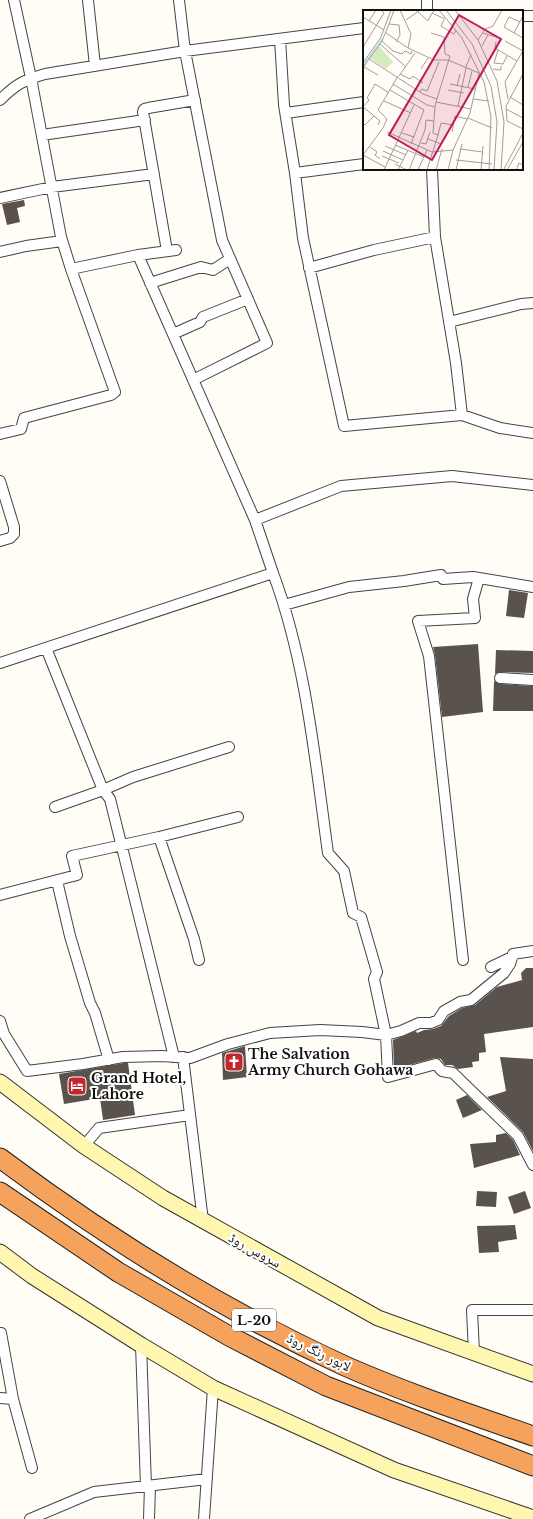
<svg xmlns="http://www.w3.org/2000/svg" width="533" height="1519" viewBox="0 0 533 1519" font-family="'Libre Baskerville','Noto Naskh Arabic',serif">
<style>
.building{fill:#5a524d}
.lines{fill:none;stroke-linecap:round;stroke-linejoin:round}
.street-casing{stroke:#444;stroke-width:12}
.secondary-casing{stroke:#333;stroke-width:17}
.highway-casing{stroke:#222;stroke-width:21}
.street{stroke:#fff;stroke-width:10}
.secondary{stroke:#fff6b0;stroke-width:15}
.highway{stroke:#f5a25d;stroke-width:19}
.labels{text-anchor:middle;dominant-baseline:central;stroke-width:4;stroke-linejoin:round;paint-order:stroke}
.shield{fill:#fff;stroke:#585858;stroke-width:1}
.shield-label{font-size:13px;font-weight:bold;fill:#111}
.poi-label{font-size:14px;font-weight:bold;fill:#111;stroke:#fff;text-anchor:start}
.street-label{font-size:14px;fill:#111;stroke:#fff}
.inset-river{fill:none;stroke:#b9e0f7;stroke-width:2}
.inset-road{fill:none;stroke:#a09f9a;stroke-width:1}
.view{fill:#c2185b;fill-opacity:0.15;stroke:#c2185b;stroke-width:2}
.inset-edge{fill:none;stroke:#111;stroke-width:2}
</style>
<rect width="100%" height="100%" fill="#fffdf5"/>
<path class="building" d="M24,200l1,6 -8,2 3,14 -13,3 -5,-21z
M509,590l19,3 -4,25 -18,-2z
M478,644l5,68 -41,5 -7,-62 -2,-8z
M496,650l37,1v22l-33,-1 -5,2z
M494,681l6,3 33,2v25h-40z
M526,968h7v59l-49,7 2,18 -7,1v8l-7,1 1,5 -15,2 -6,-4h-7l-4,-6 -6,-1 -41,11 -1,-29 23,-9 1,2 7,-3 9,-1 8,-3 8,-10 13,-8 13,-3 22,-18 25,-7 -1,-7z
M245,1046l2,31 -24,3 -1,-27z
M500,1057l33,2v92l-10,-19 -36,-35 19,-6z
M124,1063h4l7,52 -32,5 -3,-22 -36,6 -5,-30z
M467,1095l15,15 -19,8 -7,-18z
M506,1133l7,7 7,15 -46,13 -4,-24 26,-2v-7z
M477,1191l20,1 -1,15 -20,-1z
M525,1191l6,17 -17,6 -6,-17z
M515,1225l2,14 -19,3 1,10 -20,1 -2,-27z"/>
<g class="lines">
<g class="street-casing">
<path id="street" d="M14,0l17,78 30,159 10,32 67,-14 117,265
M88,0l7,66
M179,0l6,51 37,189 45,103 -74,37
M427,11v-11
M522,16h11
M280,39l4,66 11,68 8,65 41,188 118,-11 38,13 33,5
M0,100c16,-16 24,-20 45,-26l140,-23 179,-23
M286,113l78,-11
M42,135l103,-15
M432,169l3,68 21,126 6,52
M295,173l69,-9
M0,198l52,-11 102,-13
M167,251l-24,-139 1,-3 4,-1 47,-8
M0,252l26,-6 36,-5
M138,255l38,-5
M309,268l65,-18 61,-13
M150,283l51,-16 12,3 17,-11
M449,322l72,-18 12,-1
M173,334l27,-12 3,-5 45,-18
M0,434l21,-5 3,-11 87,-23 4,-3 -44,-123
M0,481l14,46v7l-4,4 -10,3
M273,573l-18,-53 86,-34 111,-10 81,9
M284,605l65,-18 55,-6 37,-6 2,4 30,-2 60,10
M46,648l57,142 7,9 64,258
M0,663l273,-90c33,89 42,186 55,280l16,18 9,42 8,4 16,55 -3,7 12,56 2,42 48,-13 6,7 11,2 65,63 15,29
M500,678l33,2
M55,807l48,-17 30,-13 96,-30
M159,837l35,102 5,21
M57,881l13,55 20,67 5,10 14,47
M0,895l77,-20 -5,-19 87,-19 79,-20
M463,960l-34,-304 -11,-35 57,-3 -2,-19 6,-21
M491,967l21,-10
M0,1021l4,13 23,37 56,-7 40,-7 39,-1 28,2 38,-14 42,-11 50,-3 42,2 24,3 15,-4 18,-8h12l7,-3 6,-9 9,-5 7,-4 11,-2 33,-27 6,-9 3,-10 20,-3
M183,1057l20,164
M84,1146l15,-18 91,-13
M0,1333h1l12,66
M141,1345l5,141
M474,1353l-2,-43h61
M0,1398l13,1 19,69
M30,1519l64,-27 113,-13
M149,1519l1,-33
M204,1519l9,-131"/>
</g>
<g class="secondary-casing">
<path id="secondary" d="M0,1082l84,64 79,52 215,120 155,56
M0,1252l32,24 109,69 72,43 181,82 139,48"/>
</g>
<g class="highway-casing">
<path id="highway" d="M0,1158c108,81 223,152 345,208 61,27 125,48 188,70
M0,1192l118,80 111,64 97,50 207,80"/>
</g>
<use href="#street" class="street"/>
<use href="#secondary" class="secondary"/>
<use href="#highway" class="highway"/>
</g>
<defs>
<g id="church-square" transform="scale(1)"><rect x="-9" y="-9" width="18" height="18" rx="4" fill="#c4262e" stroke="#fff"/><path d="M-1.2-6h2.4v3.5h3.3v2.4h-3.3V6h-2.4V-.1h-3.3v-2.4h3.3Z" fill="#fff"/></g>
<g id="hotel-square" transform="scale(1)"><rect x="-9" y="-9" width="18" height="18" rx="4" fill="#c4262e" stroke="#fff"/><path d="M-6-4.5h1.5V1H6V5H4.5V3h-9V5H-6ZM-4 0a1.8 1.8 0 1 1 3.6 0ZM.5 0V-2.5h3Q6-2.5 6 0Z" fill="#fff"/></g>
</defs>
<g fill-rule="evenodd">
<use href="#church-square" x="234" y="1062"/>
<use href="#hotel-square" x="77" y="1086"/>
</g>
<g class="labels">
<rect class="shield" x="232" y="1309" width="44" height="22" rx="3"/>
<g class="shield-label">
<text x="254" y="1320">L-20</text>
</g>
<g class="poi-label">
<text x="248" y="1054">The Salvation<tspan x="248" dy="16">Army Church Gohawa</tspan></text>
<text x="91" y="1078">Grand Hotel,<tspan x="91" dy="16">Lahore</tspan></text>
</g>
<g class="street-label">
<text transform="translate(255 1250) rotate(29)">سروس روڈ</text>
<text transform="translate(319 1352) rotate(26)">لاہور رنگ روڈ</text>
</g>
</g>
<g transform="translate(363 10)">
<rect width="160" height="160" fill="#fffdf5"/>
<path d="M16,36l14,16 -7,7 -16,-11z" fill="#d5ebbd"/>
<path class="inset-river" d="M0,56l19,-27"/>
<path class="inset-road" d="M53,0l12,11 4,-8M72,0l-3,3 13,6M76,0l23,28 22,44 7,35 -2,53M83,0l26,34 19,42 6,36 -3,48M92,0l23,30 19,41 7,41 -3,48M0,7l21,13M43,10l14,-10M81,10l-3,6 13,8 2,-4M6,11l7,-11M157,12l-11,-5 -5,10 19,11M26,14l5,-14M23,23l22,15 3,-14 -11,-24M68,23l13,4 1,17 5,2 -14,46 35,7M120,23l17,5M151,23l9,-17M115,30l7,-11 8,-3 9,-16M19,31l7,-17 10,1 1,10 -4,7M133,32l-1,6 22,13 6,-10 -18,-10M17,34l2,-3 11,10 9,3 3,-3 6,3 1,-3M17,34l26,23M119,36l6,-11M0,37l21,-34 -3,-3M45,38l26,12h14l31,13 -9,40 -17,37 -5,20M135,40l-4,13 9,1 4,-8M6,49l11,-15M0,53l18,-26 10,-27M1,57l14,8M103,57l5,-13M0,58l6,-9 54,35 14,5M58,59l7,-11M130,59l8,1v-4M37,64l10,5 3,-3 10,7M160,64l-17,32 1,15 16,8M36,66l16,-23M30,74l34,21 8,2 1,-5M87,74l25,5M94,76l3,-12M105,77l4,-16M27,80l34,20 -13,34M85,80l16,3M57,82l2,-3 5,2 12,-29M147,87l13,8M110,89l16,2M145,89l-3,-17 12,-21M21,91l27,12M95,96l8,-38M0,97l6,-7 -2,-2 8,-14 14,9M0,97l17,14 -2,4M143,99l17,9M105,108l24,10M0,113l2,2 9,-9M24,122l45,20 21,-2M89,122l3,-16 12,3M39,123l12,4M75,125l3,-12 12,2M65,129l13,5M58,133l5,1 4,-12M32,135l29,12M22,136l21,9M7,137l7,5 -2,3 5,4M97,139l23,3M20,141l20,9M0,145l20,-27 4,-9 -9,-9 20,-34M0,145l22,12M19,146l17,7M93,150l36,4M32,154l12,6M141,159l19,-36M21,160l30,-65M35,160l10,-20M46,160l16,-40 1,-10 8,1M55,160l9,-20M64,160l11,-35 -5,-2 2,-26M73,160l6,-21M93,160l6,-26M118,160l2,-24M144,160l16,-28M153,160l3,-7 4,2"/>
<path class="view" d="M96,5l42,24 -69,121 -43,-25z"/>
<rect width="160" height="160" class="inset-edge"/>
</g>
</svg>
